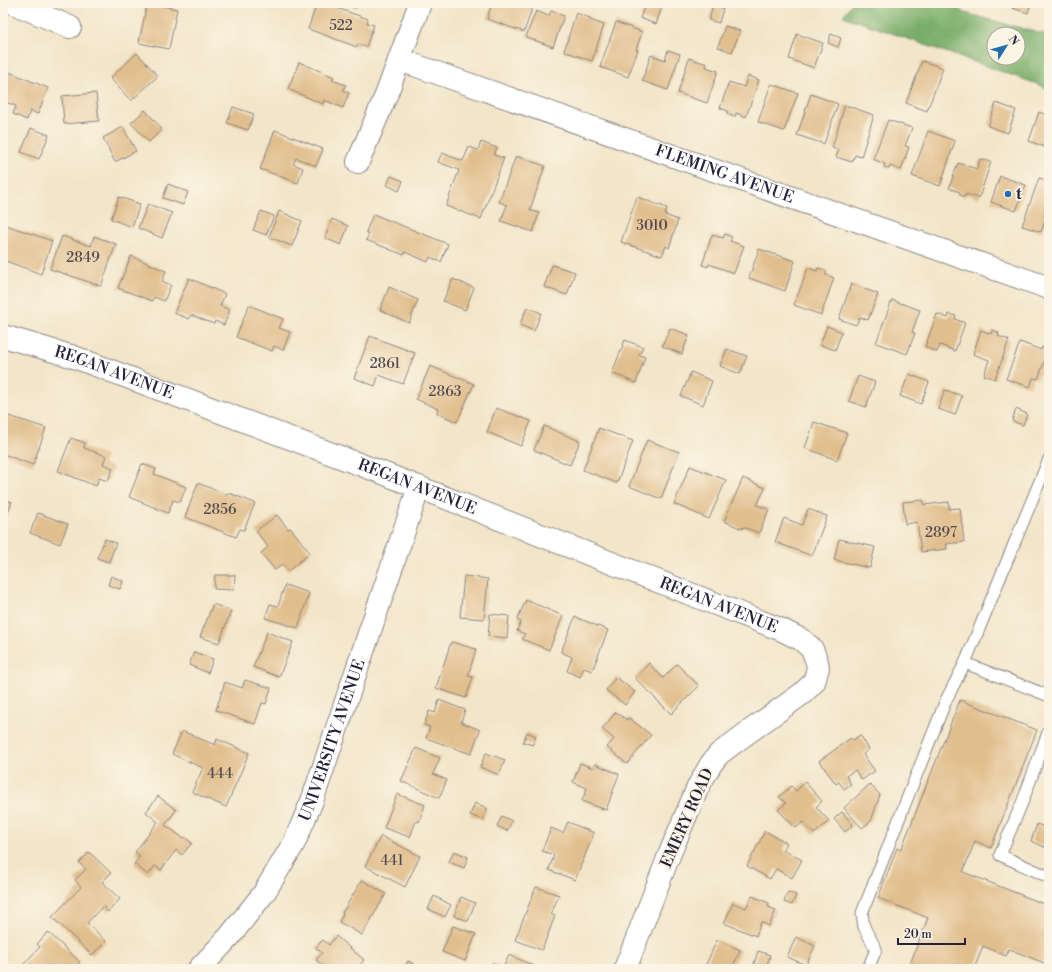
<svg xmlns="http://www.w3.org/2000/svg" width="1052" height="972" viewBox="0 0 1052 972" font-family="'Libre Bodoni',serif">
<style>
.forest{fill:#79ad69;stroke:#4e6852;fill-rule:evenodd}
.building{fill:#e1be8d}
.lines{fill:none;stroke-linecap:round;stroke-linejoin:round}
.service-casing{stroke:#8a8482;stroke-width:13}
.minor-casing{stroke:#8a8482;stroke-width:24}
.service{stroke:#fff;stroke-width:11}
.minor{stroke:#fff;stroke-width:22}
.poi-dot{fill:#1f6fb2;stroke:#fcf5e5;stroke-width:1.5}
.labels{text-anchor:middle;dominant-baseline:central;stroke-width:4;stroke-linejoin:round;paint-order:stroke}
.number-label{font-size:14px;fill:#524950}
.street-label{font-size:16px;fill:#22223b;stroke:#fcf5e5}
.poi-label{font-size:16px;font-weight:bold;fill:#22223b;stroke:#fcf5e5;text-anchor:start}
</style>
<rect width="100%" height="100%" fill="#fcf5e5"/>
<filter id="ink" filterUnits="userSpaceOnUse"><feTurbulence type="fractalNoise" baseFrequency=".025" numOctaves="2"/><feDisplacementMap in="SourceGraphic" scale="8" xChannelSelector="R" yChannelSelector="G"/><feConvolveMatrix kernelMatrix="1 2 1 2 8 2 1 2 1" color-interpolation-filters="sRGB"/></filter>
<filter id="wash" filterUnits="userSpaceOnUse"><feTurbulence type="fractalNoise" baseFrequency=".012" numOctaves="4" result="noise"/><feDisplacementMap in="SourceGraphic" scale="16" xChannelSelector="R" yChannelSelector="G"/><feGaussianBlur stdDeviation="0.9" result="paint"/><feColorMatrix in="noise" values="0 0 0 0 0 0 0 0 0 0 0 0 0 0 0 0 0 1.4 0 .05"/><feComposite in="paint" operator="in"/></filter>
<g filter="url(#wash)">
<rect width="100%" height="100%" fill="#f2e5c9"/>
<path class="forest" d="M852,3h96l17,10 78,21 6,-2v58l-12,-6 -194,-68zM994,34h24v24h-24z"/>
<g id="blocks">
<path class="building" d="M147,3l30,6 -8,40 -30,-6z
M317,3h6l45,16 -1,4 7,2 -8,22 -8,-3 -1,3 -49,-18z
M343,3h15l-2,5z
M492,3h27v1l13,5 -8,23 -37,-13z
M646,3l17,1 -7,20 -16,-6z
M1014,3h17l-3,10 -16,-5z
M713,5l10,3 -4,15 -10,-3z
M536,11l13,5 2,-5 13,5 -11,31 -27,-10z
M576,13l14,5v2l14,5 -12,36 -28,-10z
M616,22l26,10 -6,18h2l-10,27 -28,-10z
M725,26l15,5 -8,21 -14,-5z
M797,34l26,9 -9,25 -25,-9z
M831,34l10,4 -3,9 -10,-4z
M668,50l12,4 -12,36 -26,-9 9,-26 14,5z
M137,53l21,23 -27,25 -21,-23z
M689,58l18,6 -1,3 12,4 -11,32 -29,-10z
M922,61l21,7 -16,43 -21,-8z
M299,62l35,15 -2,3 14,5 -3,5 6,3 -6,15 -19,-8 -1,4 -35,-15z
M9,72l39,16 -10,26 -8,-3 -3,9 -14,-6 3,-8 -13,-5v-13z
M748,76l11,4 -13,37 -10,-4 -1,4 -8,-3 1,-3 -8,-3 9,-26 15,5z
M771,84l27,9 -14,38 -26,-9z
M96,93l3,28 -35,3 -2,-28z
M811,94l27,10 -14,40 -27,-9z
M996,103l20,7 -8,23 -20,-7z
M845,105l29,10 -13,42 -6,-2 -3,7 -16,-5 3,-7 -7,-2z
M233,107l21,7 -6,16 -21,-7z
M145,110l17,19 -13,13 -18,-19z
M1039,112l10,4v20l-4,11 -16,-6z
M888,120l24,8 -7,18 4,1 -8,23 -11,-4 -1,3 -5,-2 1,-3 -12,-5z
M123,127l13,24 -21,11 -12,-24z
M31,128l18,7 -10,24 -18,-7z
M275,130l48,19 -7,17 -20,-8 -3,6 10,4 -5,15 -38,-14z
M928,131l27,10 -15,45 -28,-10z
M481,142l16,6 -3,7 10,3 -23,61 -35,-13 13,-36 -21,-8 4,-9 21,8 6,-14 9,3z
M516,156l29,10 -15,44 9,3 -6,19 -32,-11 6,-16 -8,-3z
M980,159l11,3 -12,36 -13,-4 -1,3 -5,-2v-3l-11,-4 9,-25 19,6z
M391,176l12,5 -4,10 -12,-6z
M1000,176l26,9 -10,26 -25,-9z
M1039,178l10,3v7l-3,7 3,1v29l-5,-2 -3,9 -19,-6z
M168,184l20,8 -5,13 -20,-7z
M119,197l21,7 -8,23 -21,-8z
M637,197l30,11 -2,7 13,5 -9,28 -3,-2 -4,10 -41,-14z
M148,204l24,9 -10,25 -24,-10z
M261,211l13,5 -8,19 -13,-5z
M279,211l23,10 -10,25 -23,-9z
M373,214l75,30 -7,18 -11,-5 -2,5 -23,-10 -1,3 -38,-15 3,-6 -3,-2z
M332,219l16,7 -7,19 -16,-7z
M3,224l49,17 -11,33 -38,-14z
M725,234l7,3 -2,4 14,5 -10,27 -25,-9 -1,3 -6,-2 10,-30 11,3z
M62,236l29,10 3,-10 22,8 -15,42 -51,-17z
M759,249l36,12 -10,30 -36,-13z
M131,256l35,15 -4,10 9,4 -7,16 -10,-4 -2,4 -34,-13z
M552,265l23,7 -8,23 -23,-8z
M808,268l9,3 1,-3 4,1 5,2 -2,3 9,4 -13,37 -27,-10z
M189,278l36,16 -5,12 10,4 -6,15 -9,-4 -1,3 -23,-9 -2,4 -15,-6z
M453,279l21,9 -9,22 -22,-9z
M851,284l27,10 -10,26 -8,-3 -4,8 -17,-6z
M389,287l29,13 -9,23 -29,-13z
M892,300l28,10 -8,22 3,1 -8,21 -31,-11z
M249,305l34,14 -4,9 11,4 -7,18 -9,-4 -2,5 -36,-14z
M527,307l14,6 -7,18 -14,-6z
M937,314l11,4 1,-4 3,1 4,1 -1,3 10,4 -10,28 -15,-6 -3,7 -12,-5z
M827,326l15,6 -7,18 -15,-5z
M670,328l19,7 -7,19 -20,-8z
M981,330l10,4 1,-4 3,1 4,2 -1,3 11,4 -14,39 -11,-4 5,-15 -16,-6z
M370,336l45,17 -12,31 -24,-9 -4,11 -21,-8z
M625,340l18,7 -4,8 6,2 -9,26 -24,-10z
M1020,342l21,8 1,-3 7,2 -11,30 -5,-1 -3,9 -24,-8z
M727,349l20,7 -7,18 -20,-8z
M430,366l44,18 -17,38 -20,-9 1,-4 -22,-10z
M691,372l21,9 -9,24 -22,-9z
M909,374l20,8 -8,22 -21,-8z
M858,376l17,6 -9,25 -17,-6z
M945,390l17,6 -7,19 -17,-6z
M496,408l35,13 -10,25 -34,-14z
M1016,409l11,5 -4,11 -11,-4z
M6,415l40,13 -13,37 -30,-11v-37l2,1z
M814,422l33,11 -10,27 -32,-12z
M544,426l36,15 -10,24 -36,-15z
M599,428l34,13 -16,42 -34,-13z
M71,438l14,5 -1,5 22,8 -3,8 10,4 -5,13 -9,-3 -3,8 -38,-15z
M647,440l32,12 -18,47 -32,-13z
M142,464l14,5 -2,5 32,13 -6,15 -7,-2 -5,13 -39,-16z
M690,466l36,14 -17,39 -35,-15z
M743,478l22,10 -8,17 12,4 -10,24 -16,-6 -1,2 -18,-8z
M198,483l30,12 1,-2 26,10 -11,27 -4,-1 -4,8 -51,-20z
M3,499l9,3 -9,23z
M923,500l1,5 25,-3v7l11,-1 4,34 -18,2 1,5 -26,3 -4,-30 -12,2 -2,-22z
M808,509l19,7 -15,40 -37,-14 9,-24 18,7z
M38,513l30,11 -8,20 -30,-11z
M277,515l11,14 2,-1 3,3 17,22 -22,18 -5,-7 -8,6 -14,-17 7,-6 -12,-16z
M105,539l11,4 -7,19 -12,-4z
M839,539l36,8 -5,21 -36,-8z
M215,575h20l-1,15 -20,-1z
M111,576l12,5 -3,8 -12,-4z
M464,576l24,3 -4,40 -24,-2z
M285,585l24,8 -11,35 -33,-10 5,-14 8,2z
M526,600l37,16 -14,34 -27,-11 3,-5 -8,-3 4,-9 -4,-2z
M213,604l18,7 -12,32 -19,-6z
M490,614l19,2 -2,22 -19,-2z
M575,617l33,13 -16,41 -8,-3 -4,9 -13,-6 5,-14 -11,-5z
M267,632l26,10 -14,35 -26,-10z
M451,642l25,7 -8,27 5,1 -7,21 -30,-10z
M194,652l19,7 -5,14 -19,-8z
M649,663l14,15 14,-14 22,22 -28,28 -36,-36z
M616,677l19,15 -10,13 -19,-15z
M245,680l26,8 -5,16 -4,-1 -7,21 -39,-14 9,-28 17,6z
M439,700l26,10 -4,12 19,8 -9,24 -45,-16 4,-11 -6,-2 5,-14 6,2z
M960,700l77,30 -46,118 -16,-7 -12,31 86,34v59l-40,-16 -3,7 -23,-10 -9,23h-66l20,-51 -50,-20 19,-50 4,2z
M616,712l11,8 2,-2 22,17 -24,29 -20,-17 7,-8 -12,-10z
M182,731l33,14 2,-6 32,14 -23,54 -34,-15 11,-24 -31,-14z
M527,732l9,4 -3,9 -10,-3z
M860,735l9,14 -6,5 12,17 -13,9 -7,-10 -9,6 5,8 -7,5 -5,-7 -3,2 -17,-23 32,-23 2,2z
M416,748l24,10 -7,16 14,6 -8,18 -38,-17z
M486,753l19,7 -6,15 -19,-8z
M580,763l13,5 2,-4 24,10 -13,36 -24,-9 5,-13 -14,-6z
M805,782l17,19 -6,6 13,14 -15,13 -11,-12 -7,6 -18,-18 8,-7 -7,-6 12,-11 5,5z
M870,784l10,11 -9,26 -9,7 -18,-20z
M397,794l28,11 -6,17 -3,-1 -6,16 -26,-9z
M158,796l18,14 -11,15 18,13 1,-1 8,6 -10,12 -6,-5 -15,20 -6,-4 -7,9 -14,-11 6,-8 -5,-4 23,-30 -12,-10z
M475,803l12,5 -4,12 -13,-5z
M842,812l11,13 -8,7 -11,-13z
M502,816l10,5 -5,10 -10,-5z
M568,822l26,11 -19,47 -26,-10 5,-15 -12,-4 9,-23 12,5z
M1037,824l12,5v20l-18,-8z
M765,831l22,12 -4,7 19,10 -10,18 -16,-9 -6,10 -23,-13z
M381,836l39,20 -15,31 -40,-21z
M454,851l14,6 -4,11 -15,-6z
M89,852l22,21 -9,9 18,17 -12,13 -5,-6 -16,17 19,18 -14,14 -40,-38 29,-30 -6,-7 11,-11 -7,-6z
M362,880l24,14 -24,41 -23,-13 4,-8 -1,-1z
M536,887l23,8 -8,19 4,2 -13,34 -27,-10z
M788,892l8,3 -4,10 -8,-3z
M434,896l17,9 -6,12 -17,-8z
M752,896l17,7 -1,4 8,3 -7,16 -8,-4 -5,14 -32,-13 9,-20 13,5z
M461,897l14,6 -7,18 -14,-5z
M453,926l23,8 -11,27 -23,-9z
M48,932l32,30 -7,7h-54l21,-22 -3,-3z
M336,936l28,24 -7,9h-30l-11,-9 6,-7 -6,-5 2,-3 5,-5 6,5z
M796,937l19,9 -9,19 -19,-8z
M717,940l23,10 -8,19h-28z
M758,951l12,4 -4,13 -12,-4z
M509,955l30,13v1h-49l2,-6 11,5z
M408,961l13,8h-18z"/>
</g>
</g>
<g filter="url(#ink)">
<use href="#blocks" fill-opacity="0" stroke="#8a8482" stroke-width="1"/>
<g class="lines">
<g class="service-casing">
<path id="service" d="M1049,459l-84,204 84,33
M1049,730l-27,73 -22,52 49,22
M868,969l8,-20 -12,-22 -2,-14 84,-213 19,-37"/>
</g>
<g class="minor-casing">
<g id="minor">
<path d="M13,3l57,24"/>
<path id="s1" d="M400,60l649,228"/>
<path d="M358,162l29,-69 33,-90"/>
<path id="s2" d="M3,336l71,21 306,115 402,158 20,10 10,9 5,13 1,6 -4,14 -11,11 -60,43 -24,18 -8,10 -13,23 -28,66 -45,116"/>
<path id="s3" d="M199,969l30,-32 35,-44 30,-50 18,-42 107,-314"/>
</g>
</g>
<use href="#service" class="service"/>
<use href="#minor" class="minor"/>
</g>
</g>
<circle class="poi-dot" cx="1008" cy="194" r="4"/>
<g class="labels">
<g class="number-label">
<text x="341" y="26">522</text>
<text x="652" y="226">3010</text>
<text x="83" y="258">2849</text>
<text x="385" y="364">2861</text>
<text x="445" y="392">2863</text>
<text x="220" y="510">2856</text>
<text x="941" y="533">2897</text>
<text x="220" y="774">444</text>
<text x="392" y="861">441</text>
</g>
<g class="street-label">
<text stroke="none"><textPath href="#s1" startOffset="344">FLEMING AVENUE</textPath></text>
<text stroke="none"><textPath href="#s2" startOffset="117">REGAN AVENUE</textPath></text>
<text stroke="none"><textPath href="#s2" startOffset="441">REGAN AVENUE</textPath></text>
<text stroke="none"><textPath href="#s2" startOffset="765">REGAN AVENUE</textPath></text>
<text stroke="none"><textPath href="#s3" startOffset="268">UNIVERSITY AVENUE</textPath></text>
<text transform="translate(687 818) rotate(-66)">EMERY ROAD</text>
</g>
<g class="poi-label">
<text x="1016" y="194">t</text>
</g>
</g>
<rect width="1052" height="972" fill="none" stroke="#fcf5e5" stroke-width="16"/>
<g transform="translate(1006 46) rotate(53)"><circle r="19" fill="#fcf5e5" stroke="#a5a1a1"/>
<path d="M0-3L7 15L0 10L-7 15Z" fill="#1f6fb2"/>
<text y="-6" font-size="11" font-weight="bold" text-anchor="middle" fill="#22223b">N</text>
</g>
<path d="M898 938v6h67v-6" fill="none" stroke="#22223b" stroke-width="2"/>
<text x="904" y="938" font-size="12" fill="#22223b" stroke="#fcf5e5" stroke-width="3" paint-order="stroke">20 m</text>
</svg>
